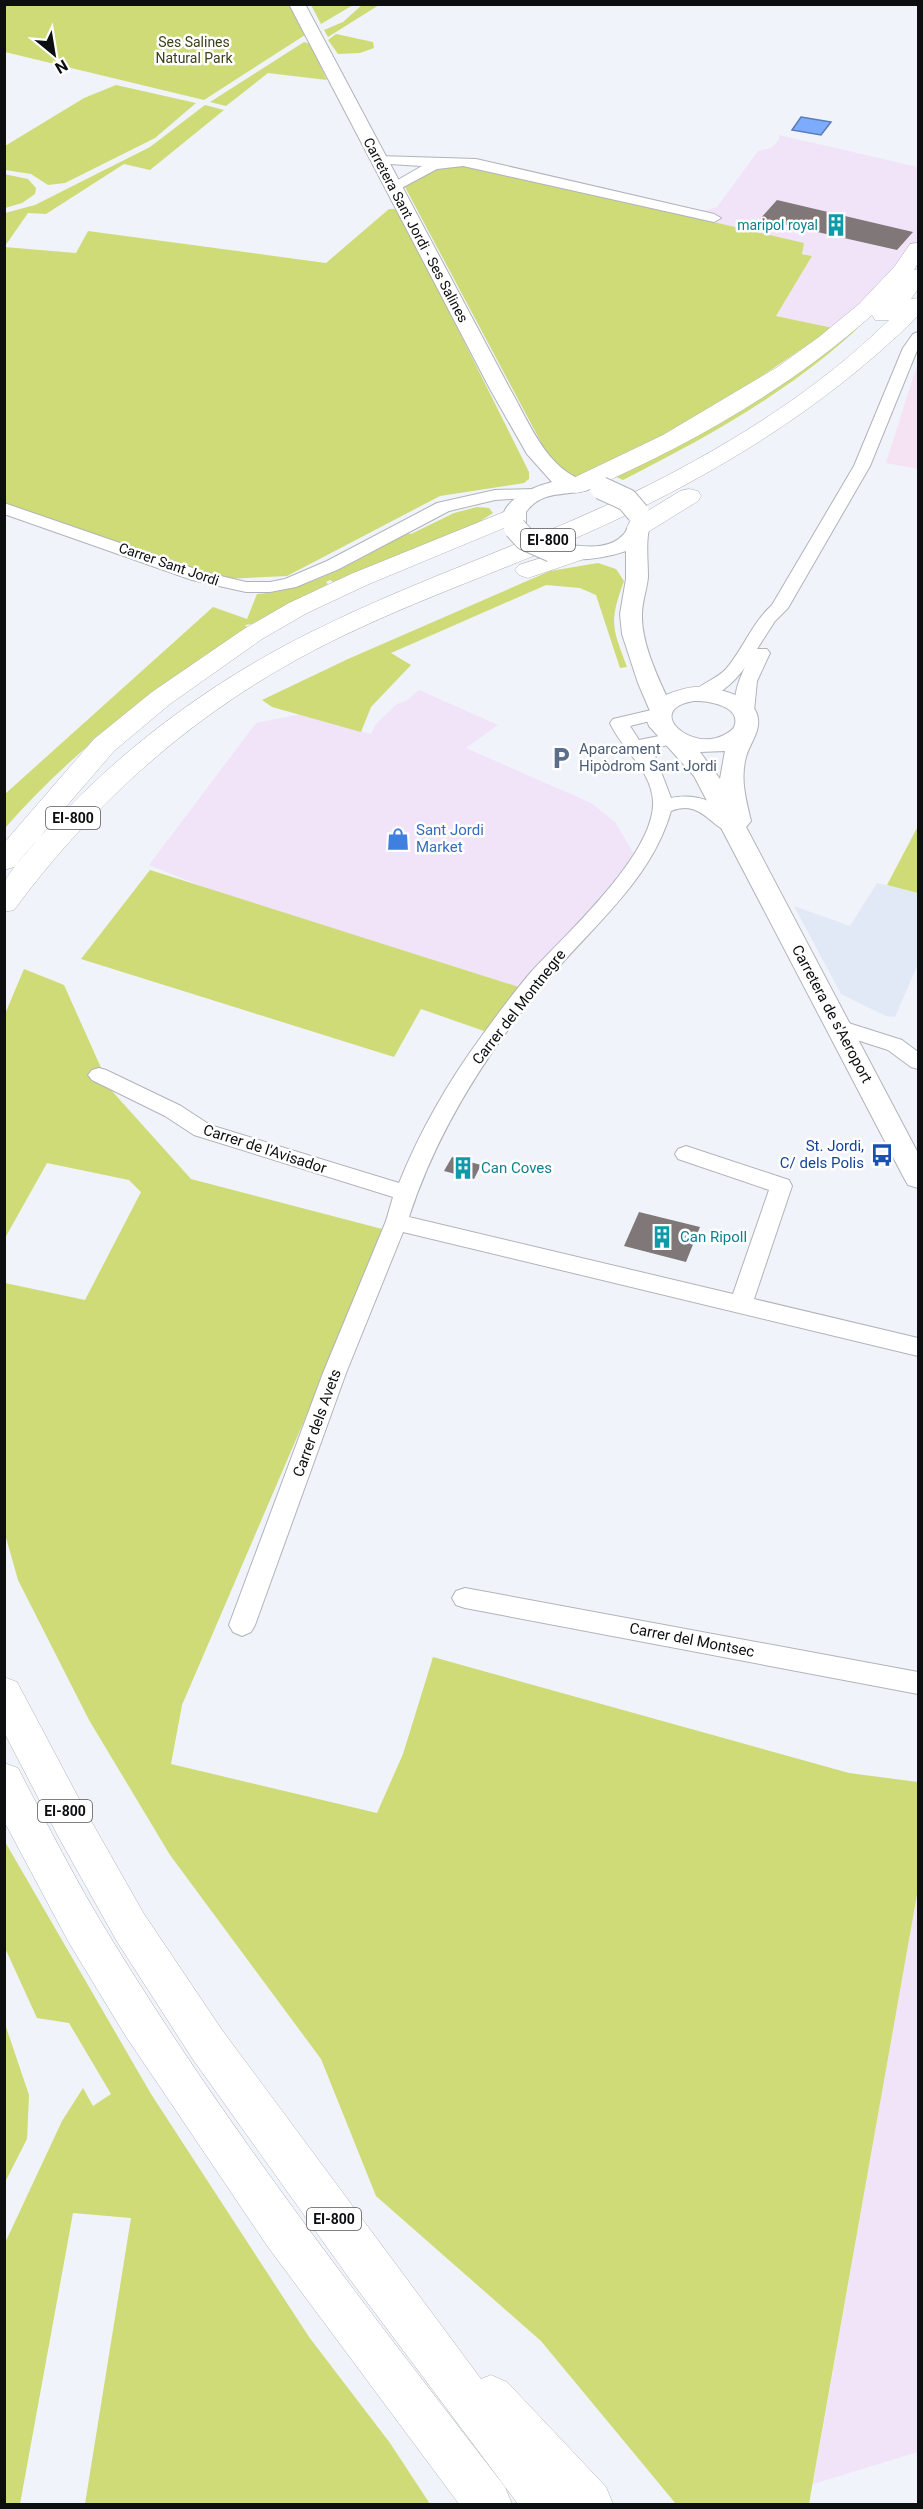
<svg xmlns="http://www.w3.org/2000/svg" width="923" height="2509" viewBox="0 0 923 2509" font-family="Roboto,sans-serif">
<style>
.commercial{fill:#f1e4f8}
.industrial{fill:#f5e3f4}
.built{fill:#e1e9f6}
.green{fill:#cedb76}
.water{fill:#7dabfd;stroke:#5b7cb6;stroke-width:1.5}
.building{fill:#807878}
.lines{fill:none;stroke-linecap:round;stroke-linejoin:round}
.minor-casing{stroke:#b0b3b9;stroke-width:2}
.major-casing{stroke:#b0b3b9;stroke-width:2}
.highway-casing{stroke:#b0b3b9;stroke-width:1}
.minor{fill:#fff;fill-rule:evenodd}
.major{fill:#fff;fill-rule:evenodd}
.highway{fill:#fff;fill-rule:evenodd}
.major-bridge-casing{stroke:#b0b3b9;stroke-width:24;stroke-linecap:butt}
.major-bridge{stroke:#fff;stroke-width:22}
.labels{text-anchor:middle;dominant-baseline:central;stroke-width:5;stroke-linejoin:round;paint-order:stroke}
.far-park-label{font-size:14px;fill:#3c4116;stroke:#fff}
.far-culture-label{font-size:14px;fill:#0d838f;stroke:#fff;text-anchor:end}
.far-street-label{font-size:14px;fill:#0d0e10;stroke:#fff}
.shield{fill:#fff;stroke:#565658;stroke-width:1.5}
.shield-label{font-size:14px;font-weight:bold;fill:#0d0e10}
.service-label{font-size:15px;fill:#4e5e75;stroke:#fff;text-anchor:start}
.shop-label{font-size:15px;fill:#366cbe;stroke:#fff;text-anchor:start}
.street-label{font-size:15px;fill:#0d0e10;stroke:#fff}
.transit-label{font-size:15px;fill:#164399;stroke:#fff;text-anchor:end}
.culture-label{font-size:15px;fill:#0d838f;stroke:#fff;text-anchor:start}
</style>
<rect width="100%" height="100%" fill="#f0f3fa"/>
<path class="commercial" d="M779,135l139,32v72l-25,36 -60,53 -57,-12 36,-60 -116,-38 6,-7 15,-4 41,-56 13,-3 8,-8z
M419,690l79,35 -32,23 125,55 24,19 21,35 -16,22 -98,109 -309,-97 -64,-26 107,-142 46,-9 69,20 5,-10 21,-20 9,-3z
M918,1889v563l-105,32z"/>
<path class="industrial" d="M918,362v107l-32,-6z"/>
<path class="built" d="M877,883l41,10v71l-23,53 -9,-1 -45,-22 -47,-88 56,20z"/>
<path class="green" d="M363,4l16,1 -51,32 -4,-7 19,-8z
M4,5h286l15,30 -101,65 -199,-48z
M311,5h42l-32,19z
M336,34l37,8 1,6 -14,5 -22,1 -10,-14z
M304,42l6,2 17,36 -59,-7 -42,33 -16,-4z
M116,85l80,18 -41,35 -90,45 -17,2 -17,-11 -26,-4v-24l79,-48z
M205,105l19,5 -74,60 -26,-6 -78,50 -18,-1 -23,33v-33l30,-8 115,-58z
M443,164l28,2 333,77 -2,11 10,2 -36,60 57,12c-74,49 -146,103 -228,137 -10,4 -25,13 -35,11 -12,-3 -20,-21 -27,-30l-138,-259z
M4,174l24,5 8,9 -1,6 -13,9 -17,5z
M389,209h9l131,263v7l-5,4 -84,13 -153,80 -61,3 -221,-76 -1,-256 72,6 12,-22 238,32z
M889,295c-14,14 -27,30 -42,43 -67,59 -145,102 -224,142l-9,-4z
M477,507l12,1 4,5 -11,7 2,2 -74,30 -2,-1 -75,31 -3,-2 -4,2 2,2 -76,40 -7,1 2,2c-88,59 -172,121 -242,201v-34l208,-187 34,12 10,-25c56,-4 103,-36 151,-61l3,1 43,-21z
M598,563l18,6 8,12c-15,41 -12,46 3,86l-7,1 -24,-73 -16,-7 -34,-3 -155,68 20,12 -40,42 -10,25 -89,-25 -10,-7 86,-41 202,-88z
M917,828h1v65l-31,-8z
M150,870l372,118 -35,44 -66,-23 -27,48 -313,-98z
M24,969l40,16 47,105 80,89 195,51 -204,475 -11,59 206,49 26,-59 30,-97 416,116 69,9v107l-109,615h-133l-135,-163 -165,-145 -55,-137 -151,-204 -81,-135 -71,-140 -13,-46v-251l80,17 56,-108 -12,-12 -82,-17 -42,75v-224z
M4,1840l147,254 158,243 81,106 40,61h-345l46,-286 -58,-5 -53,291h-15v-261l57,-122 21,-33 10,18 18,-12 -42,-71 -32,-5 -32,-70z
M4,2021l25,74 -2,44 -22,43z"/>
<path class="water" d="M801,117l30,5 -10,13 -29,-5z"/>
<path class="building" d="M777,200l136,32 -16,18 -137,-31z
M452,1157l29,8 -7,14 -30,-8z
M639,1212l61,15 -14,35 -62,-16z"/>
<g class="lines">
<g class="minor-casing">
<path id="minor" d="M379,156l97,3 238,55 7,4 -7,4 -251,-56 -26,3 -43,23 -5,-1 -2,-3 2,-3 33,-19 -48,-3 -2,-3 2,-3z
M918,332v16l-48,118 -82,142 -13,13 -18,28h10l3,4 -13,28 -3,30 -3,4h-12c-9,-14 0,-35 6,-48 -9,14 -32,36 -50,31l-3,-4c8,-11 24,-14 34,-25 17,-20 26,-46 46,-64l82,-139 49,-118 10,-14z
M534,489l6,2 2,3 -2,3 -45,3 -46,11 -110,58 -43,18 -26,5h-24l-54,-12 -188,-66v-11l200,69 42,10h24l15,-3 42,-18 110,-58 58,-13z
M660,708l6,1 3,4 -3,4 -36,9 9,14 35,-7 7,2 2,4 -2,4 -29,5 19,50c26,-6 55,6 71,29l-3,4c-26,7 -33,-34 -68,-20 -20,71 -83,119 -128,174 -58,70 -106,146 -134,232l324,77 36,-104 -91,-31 -3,-5 3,-5 8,-3 103,34 3,6 -38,113 164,39v18l-515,-124 -57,141 -91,252 -4,7 -9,4 -9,-4 -4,-7 94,-252 63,-152 7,-24 -199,-62 -29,-19 -73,-36 -4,-5 4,-5 7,-2 7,2 75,36 29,19 189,58c21,-52 49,-101 82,-146 16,-22 32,-44 50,-65 34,-37 125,-119 122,-171 -2,-32 -31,-51 -43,-78l3,-4z
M839,1020l63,20 16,12v17l-7,-2 -23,-17 -56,-18 -3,-5 3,-5z
M465,1588l453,84v22l-453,-86 -9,-3 -4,-7 4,-7z"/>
</g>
<g class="major-casing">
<path id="major" d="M289,4h16l205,385c20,35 37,82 78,93l3,4 -3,4c-23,6 -46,0 -62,22v16l-4,4 -7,2 -7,-2c-20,-27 24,-45 44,-50l-25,-28 -37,-65z
M640,515l7,2 4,4c-6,18 -3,37 -3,56 -1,12 -6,25 -6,37 -1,26 13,57 24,81 10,-4 24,-9 36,-8 18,2 54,9 56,32 2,13 -9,26 -12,38 -6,22 0,43 5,64l-5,6 172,326v35l-10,-3 -4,-7 -210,-402 -45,-50 -2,-5 3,-10 -12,-28 -16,-49 -2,-20 6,-35v-28c-27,9 -54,11 -82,5l-3,-5 3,-5c25,-6 59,11 80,-12 4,-5 5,-12 9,-17zM694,701c13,-1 49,5 40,26 -2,4 -7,6 -10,8 -34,18 -81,-26 -30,-34zM725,751l-5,28 -20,-27z"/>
</g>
<g class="highway-casing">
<path id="highway" d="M918,243v20l-4,7 4,-1v20l-7,10 7,-1v18c-100,99 -220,169 -349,225 -91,39 -186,71 -273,119 -112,62 -206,147 -282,250l-10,2c0,-9 -1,-19 0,-27 3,-15 50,-63 63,-76 70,-72 152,-131 242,-176 111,-56 231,-93 342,-149 86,-44 169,-96 238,-164h-14l-3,-5c-84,75 -185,131 -287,176l-9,2 -9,-2 -3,-5 3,-5 96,-46 113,-67 43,-31 40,-33 36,-38 15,-22z
M689,489l9,2 3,5 -3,5 -50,31 -9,2 -9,-2 -3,-5 3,-5 50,-31z
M514,508l9,2 3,5 -3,5 -154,64 -62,29 -45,26 -92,65 -56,47 -100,116 -10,3v-27l90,-104 58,-47 92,-63 45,-26 62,-29z
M575,547l9,2 3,5 -3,5 -56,19 -9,-3 -4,-5 4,-5z
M4,1677l13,5 69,130 58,102 78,116 259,349 10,-4 16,7 99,105 7,17h-95l-169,-226 -157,-220 -76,-118 -58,-104 -54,-104z
M4,1763l14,5c29,56 58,113 91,167 118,194 258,373 396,552l7,17h-53l-191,-257 -143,-212 -57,-94 -64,-120z"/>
</g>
<use href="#minor" class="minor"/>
<use href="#major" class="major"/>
<use href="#highway" class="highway"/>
<g class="major-bridge-casing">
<path id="major-bridge" d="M601,488l26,12 11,13
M515,528l10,11 27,12"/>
</g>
<use href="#major-bridge" class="major-bridge"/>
</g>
<defs>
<g id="building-bare" transform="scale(1.8)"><path d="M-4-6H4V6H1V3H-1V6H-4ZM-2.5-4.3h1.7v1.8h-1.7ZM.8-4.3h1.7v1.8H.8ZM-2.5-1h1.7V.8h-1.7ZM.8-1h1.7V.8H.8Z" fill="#0f9aa8" stroke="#fff" stroke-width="2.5" paint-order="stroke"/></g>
<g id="parking-bare" transform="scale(1.8)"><path d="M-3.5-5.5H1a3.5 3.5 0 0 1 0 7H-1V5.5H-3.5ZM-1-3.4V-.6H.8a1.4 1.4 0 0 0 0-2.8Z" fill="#5c6f8a" stroke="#fff" stroke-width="2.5" paint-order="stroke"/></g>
<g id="shop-bare" transform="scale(1.8)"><path d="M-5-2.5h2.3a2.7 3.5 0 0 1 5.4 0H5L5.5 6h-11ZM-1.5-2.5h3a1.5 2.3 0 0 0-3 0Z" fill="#3f7fe0" stroke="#fff" stroke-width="2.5" paint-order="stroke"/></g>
<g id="bus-bare" transform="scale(1.8)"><path d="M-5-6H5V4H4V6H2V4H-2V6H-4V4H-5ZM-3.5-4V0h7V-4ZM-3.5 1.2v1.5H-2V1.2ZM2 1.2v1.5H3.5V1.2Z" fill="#1a4fb4" stroke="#fff" stroke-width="2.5" paint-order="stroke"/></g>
</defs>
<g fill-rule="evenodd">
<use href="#building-bare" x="836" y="225"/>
<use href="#parking-bare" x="561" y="758"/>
<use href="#shop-bare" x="398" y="839"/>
<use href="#bus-bare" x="882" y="1155"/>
<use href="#building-bare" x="463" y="1168"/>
<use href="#building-bare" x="662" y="1237"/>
</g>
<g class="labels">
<g class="far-park-label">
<text x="194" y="42">Ses Salines<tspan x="194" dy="16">Natural Park</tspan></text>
</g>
<g class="far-culture-label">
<text x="818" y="225">maripol royal</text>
</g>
<g class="far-street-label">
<text transform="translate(416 230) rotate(62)">Carretera Sant Jordi - Ses Salines</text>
<text transform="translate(169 564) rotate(19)">Carrer Sant Jordi</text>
</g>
<g class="shield">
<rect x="521" y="529" width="54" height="22" rx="4.5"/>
<rect x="46" y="807" width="54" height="22" rx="4.5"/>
<rect x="38" y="1800" width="54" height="22" rx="4.5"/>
<rect x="307" y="2208" width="54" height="22" rx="4.5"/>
</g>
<g class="shield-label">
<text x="548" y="540">EI-800</text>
<text x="73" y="818">EI-800</text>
<text x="65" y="1811">EI-800</text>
<text x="334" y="2219">EI-800</text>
</g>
<g class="service-label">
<text x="579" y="749">Aparcament<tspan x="579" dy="17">Hipòdrom Sant Jordi</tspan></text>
</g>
<g class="shop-label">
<text x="416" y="830">Sant Jordi<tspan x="416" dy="17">Market</tspan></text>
</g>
<g class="street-label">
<text transform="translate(519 1007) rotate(-52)">Carrer del Montnegre</text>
<text transform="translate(832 1014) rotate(62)">Carretera de s'Aeroport</text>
<text transform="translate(265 1149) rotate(18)">Carrer de l'Avisador</text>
<text transform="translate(317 1423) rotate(-70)">Carrer dels Avets</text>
<text transform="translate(692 1640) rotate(11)">Carrer del Montsec</text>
</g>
<g class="transit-label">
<text x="864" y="1146">St. Jordi,<tspan x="864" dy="17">C/ dels Polis</tspan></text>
</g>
<g class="culture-label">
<text x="481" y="1168">Can Coves</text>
<text x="680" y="1237">Can Ripoll</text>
</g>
</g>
<rect width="923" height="2509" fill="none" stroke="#0d0e10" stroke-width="12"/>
<g transform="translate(54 54) rotate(150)" stroke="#ffffff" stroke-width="4.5" paint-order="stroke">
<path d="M0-4.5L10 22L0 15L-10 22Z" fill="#0d0e10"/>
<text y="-9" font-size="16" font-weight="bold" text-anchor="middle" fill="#0d0e10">N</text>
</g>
</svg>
